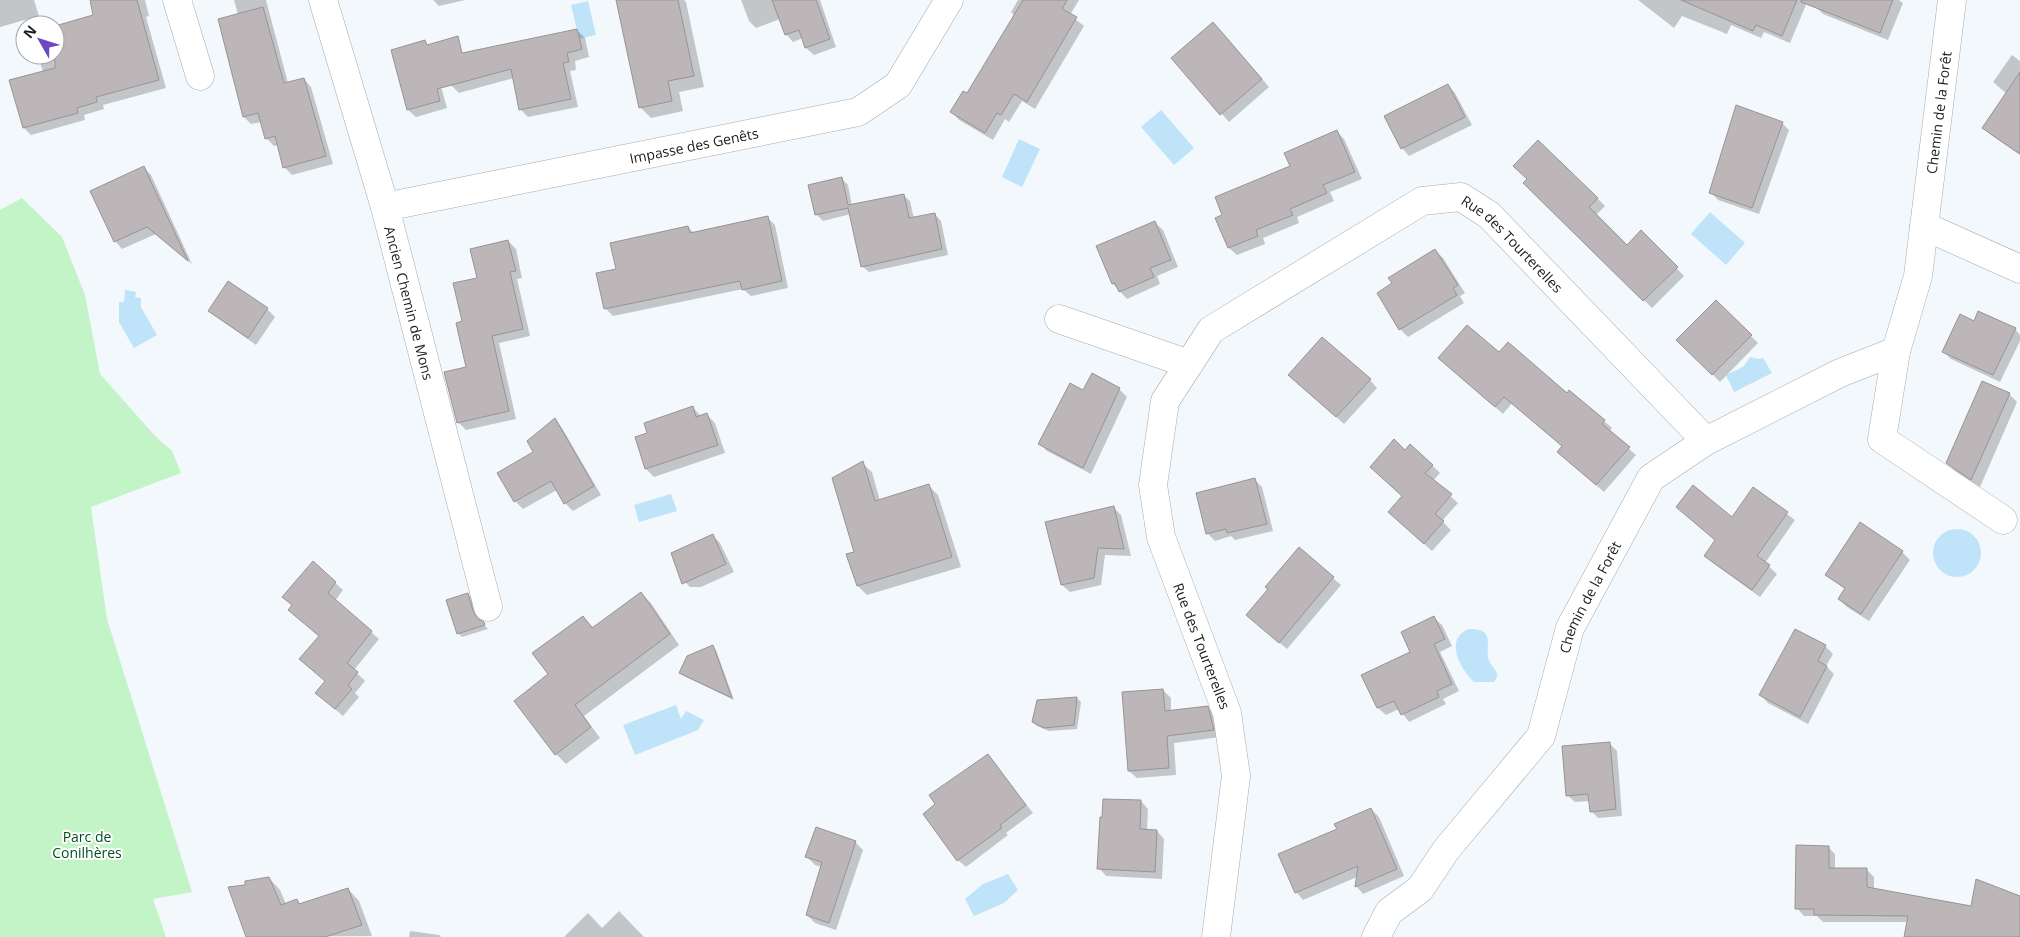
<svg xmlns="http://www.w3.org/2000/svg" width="2020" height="937" viewBox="0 0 2020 937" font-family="'Open Sans',sans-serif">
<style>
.green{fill:#c2f4c8}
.water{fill:#bfe3f8}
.shadow{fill:#0003}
.building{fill:#bcb6b9;stroke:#989395}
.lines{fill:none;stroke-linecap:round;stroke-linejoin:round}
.minor-casing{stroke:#a6abaf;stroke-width:29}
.minor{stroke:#fff;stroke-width:28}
.labels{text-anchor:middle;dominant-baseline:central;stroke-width:4;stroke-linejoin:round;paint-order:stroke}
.street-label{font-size:14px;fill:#1a1c1d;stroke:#fff}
.park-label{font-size:14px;fill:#00501c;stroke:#fff}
</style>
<rect width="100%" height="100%" fill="#f3f8fc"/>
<path class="green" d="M22,198l40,39 23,58 15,79 55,62 17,15 9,22 -90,34 16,112 85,273 -39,7 13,38h-166v-727z"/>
<path class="water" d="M588,1l8,34 -17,4 -8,-34z
M1161,110l33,38 -20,17 -33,-38z
M1019,139l21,10 -18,38 -20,-10z
M1710,212l35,31 -19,22 -35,-31z
M125,290l11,2 -1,5 6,1v9l16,28 -23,13 -15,-26v-20h5z
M1750,357l9,2 4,-1 9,15 -38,19 -8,-17 17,-8z
M671,494l6,17 -38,11 -5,-17z
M1933 553a24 24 0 1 1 48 0a24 24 0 1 1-48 0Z
M1469,629c26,0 17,14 19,28 1,10 15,14 6,25h-20c-13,-12 -31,-43 -5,-53z
M676,705l5,14 5,-8 18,9 -6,10 -63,25 -12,-30z
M1008,874l10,16 -14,13 -30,13 -9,-17 18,-15z"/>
<path class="shadow" d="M0,0h34l5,16 -39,11z
M99,0h46l4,16 -3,1 20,71 -63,17 1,4 -20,6 1,5 -54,15 -7,-7 19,-56 -5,-17h17v-28l40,-11z
M234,0h32l22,83 16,-4 7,8 22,77 -41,11 -8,-8 -6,-22 -4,1 -8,-8 -4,-16 -11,2 -7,-7 -6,-102z
M433,0h32l-26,6z
M633,0h51l2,2 18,85 -25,5 4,19 -32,7 -11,-11z
M741,0h79l16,47 -22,8 -8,-7 -3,-10 -10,4 -7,-8 -6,-15 -24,9 -7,-7z
M1018,0h61l-9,15 14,11 -49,83 -13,-8 -13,21 -4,-3 -12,21 -34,-20 -7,-8 16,-17 47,-79 -4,-4z
M1638,0h170l-18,43 -26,-11 -3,6 -30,-13 -4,9 -45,-18 -8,12z
M1817,0h82l4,3 -15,37 -65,-26 -8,-8z
M577,30l8,8 4,19 -14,4 1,9 -6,1 8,36 -50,10 -8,-8 -6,-31 -55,15 -8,-8z
M1221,31l48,56 -40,35 -56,-64z
M422,51l20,39 5,18 -31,9 -8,-7z
M2012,55l8,6v94l-29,-20 -7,-7 23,-34 -14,-12z
M1448,85l7,8 17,32 -63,31 -7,-8z
M1782,123l7,7 -30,84 -41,-14 -7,-8z
M1337,132l7,7 18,40 -32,13 4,9 -37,16 2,6 -36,15 2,6 -28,11 -8,-7 -12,-30 7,-2 67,-49z
M143,167l8,8 41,89 -36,-30 -34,15 -7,-8z
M842,179l6,6 4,21 51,-11 7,6 4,18 21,-5 6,7 7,34 -79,17 -7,-6 -11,-52 -28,7 -7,-7z
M1528,179l69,19 8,8 -9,9 31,32 14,-15 43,44 -32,32 -127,-125z
M768,218l7,7 13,63 -37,8 -8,-7 -130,27 -8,-8 13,-38 70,-43 6,6z
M1155,223l8,7 15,37 -21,9 3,8 -33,15 -14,-15z
M508,241l8,8 6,29 -5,1 13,57 -31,7 17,76 -50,11 -8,-8 9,-54 -4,-46 15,-43z
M1435,250l8,8 22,35 -5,3 4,7 -56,34 -8,-8 -7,-45z
M229,283l38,26 8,8 -19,28 -38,-27 -8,-8z
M1716,302l42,41 -38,39 -42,-42z
M1975,323l40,6 5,6v6l-20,41 -49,-23 -7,-7z
M1447,365l120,30 2,-3 35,29 8,7 -3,4 27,23 -32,37 -46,-40 5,-5 -51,-44 -9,11z
M1289,375l81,5 7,8 -33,36z
M1119,389l8,8 -36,77 -44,-23 -8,-8 45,-51z
M2009,394l8,8 -37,85 -25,-16 -8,-9z
M693,408l8,8 6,-1 8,8 10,30 -71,24 -8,-8 3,-35z
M555,420l7,8 39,67 -28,16 -8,-8 -8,-13 -34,19 -8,-8 20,-49z
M1405,452l27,13 8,8 -7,8 25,22 -16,18 9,9 -19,21 -35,-31 6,-24z
M862,463l10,9 8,29 49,-15 9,9 23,72 -94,28 -9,-9 -2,-34z
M1255,480l7,7 11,44 -38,9 -4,-4 -16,5 -8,-8z
M1753,489l42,31 -30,43 12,11 -17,23 -47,-34 -7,-7z
M1113,507l8,8 10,41 -26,-1 -4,30 -31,7 -8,-7z
M712,535l8,8 14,29 -33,15h-11l-8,-8z
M1299,549l42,36 -54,64 -32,-27z
M1902,552l8,8 -41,61 -22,-14 -8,-8 7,-9 -19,-15z
M313,563l30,27 -8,11 44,38 -25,31 11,11 -10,12 4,4 -16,19 -19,-16 2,-18 -6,-45 -23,-20 -4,-12z
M641,593l10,10 28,42 -95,71 16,22 -34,26 -10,-10 -6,-79 33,-58 11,11z
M468,594l4,4 4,18 12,13 -26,8 -4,-4z
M1434,618l8,7 10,21 -12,6 19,39 -16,8 3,5 -37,18 -10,-13 -13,6 -8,-7 -15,-33 48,-23z
M1795,630l30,16 8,8 -7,12 8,8 -26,50 -40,-21 -7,-8z
M713,646l3,4 18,50 -50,-24 -3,-3z
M1163,690l8,8v13l36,-4 8,8 6,22 -47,6 2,32 -39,3 -8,-7z
M1077,698l4,4 -4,27 -28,2 -12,-5 -4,-4 5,-21z
M1609,743l8,8 5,65 -24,2 -7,-7 -1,-10 -15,1 -8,-7z
M988,756l45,57 -27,20 2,2 -42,32 -8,-7z
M1141,801l7,8 -1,22h10l7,8 -2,40 -56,-3 -7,-8z
M1371,809l8,8 25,59 -41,18 -7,-8 1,-9 -54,23 -7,-8 42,-62z
M855,842l8,8 -27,80 -21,-7 -8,-8 15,-48 -7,-2 -8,-8z
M1828,847l7,7v15h31l8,8v12l98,18 48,-9v39h-115l3,-15h-85l-6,-6h-13l-7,-8z
M269,878l11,12 6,14 11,-4 4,5 47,-16 11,12 13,35 -121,1 -5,-51z
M619,911l25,26h-80l24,-24 14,15z
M410,931l29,4 2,2h-32z"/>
<path class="building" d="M90,0h47l22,80 -63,17 1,5 -20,6 1,5 -55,15 -14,-48 46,-12v-42l38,-11z
M616,0h62l16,76 -26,5 4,20 -33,7z
M772,0h44l14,39 -25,9 -6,-18 -14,5z
M1023,0h44l-5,9 15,8 -50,85 -13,-8 -13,21 -4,-2 -12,20 -35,-21 13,-21 4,2z
M1681,0h116l-15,36 -26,-11 -3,6z
M1801,0h92l-13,33 -79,-31z
M263,7l21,76 20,-5 22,78 -43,12 -8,-32 -10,3 -7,-26 -15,4 -25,-98z
M1213,22l49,57 -42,36 -49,-57z
M577,29l5,20 -15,4 2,9 -6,1 8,36 -52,11 -8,-41 -74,20 3,12 -33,9 -16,-60 34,-10 2,5 31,-9 4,17z
M2020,72v82l-38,-26z
M1448,84l17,33 -64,32 -17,-33z
M1736,105l47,17 -31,86 -43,-15z
M1337,130l18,42 -32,13 4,8 -37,16 3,6 -37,15 2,6 -30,12 -13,-30 7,-3 -7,-18 75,-31 -6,-13z
M1538,140l60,58 -9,9 38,38 14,-15 37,37 -35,34 -120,-118 4,-4 -14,-13z
M144,166l8,18 36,77 -41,-34 -33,15 -24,-51z
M842,177l6,28 56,-11 5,24 26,-5 7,36 -81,18 -13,-59 -33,7 -7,-30z
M768,216l14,65 -40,9 -2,-9 -136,28 -8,-36 20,-4 -6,-26 78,-17 2,7z
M1155,221l16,39 -21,8 4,9 -35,15 -4,-9 -3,1 -16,-38z
M508,240l8,31 -6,1 13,57 -31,7 17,75 -52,12 -13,-51 22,-5 -10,-44 6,-2 -9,-38 24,-5 -7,-29z
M1435,249l23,36 -5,3 4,7 -58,35 -22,-37 15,-10 -4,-5z
M228,281l40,27 -20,30 -40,-27z
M1716,300l36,35 -40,40 -36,-35z
M1978,311l38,17 -23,47 -51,-23 18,-38 14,7z
M1467,325l32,27 9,-10 59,51 2,-3 36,30 -3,4 28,23 -34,38 -39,-33 5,-6 -58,-49 -9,10 -57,-49z
M1322,337l49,42 -35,38 -48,-42z
M1092,373l28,15 -37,80 -45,-24 32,-61 13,7z
M1982,381l28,12 -39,87 -25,-17z
M693,406l3,11 11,-4 11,32 -73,24 -10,-32 12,-4 -3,-10z
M555,418l39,68 -30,18 -13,-23 -37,21 -17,-29 36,-21 -6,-11z
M1394,439l11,11 5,-6 23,21 -8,8 27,21 -17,20 9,7 -20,23 -36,-32 14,-16 -32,-29z
M863,461l12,40 54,-17 23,73 -95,29 -11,-32 8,-2 -22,-74z
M1255,478l12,46 -40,9 -1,-4 -20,5 -10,-41z
M1693,485l39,32 21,-30 35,25 -31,44 13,9 -18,25 -48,-34 11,-16 -39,-33z
M1114,506l10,43 -26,-1 -4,30 -33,7 -16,-63z
M1860,522l43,29 -42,63 -23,-15 7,-11 -20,-13z
M713,534l13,30 -44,20 -11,-31z
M1299,547l35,30 -55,66 -33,-28 22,-26 -3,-2z
M313,561l23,21 -8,11 44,38 -25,32 11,9 -10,13 4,4 -17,20 -20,-16 10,-12 -26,-22 20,-23 -31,-26 4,-5 -10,-8z
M641,592l29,42 -95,71 16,22 -36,28 -41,-54 34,-27 -16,-21 51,-37 9,12z
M468,593l5,18 4,7 7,4 1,3 -28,9 -11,-34z
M1434,616l11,23 -11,5 18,40 -15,7 2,6 -38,18 -7,-14 -17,7 -16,-33 49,-23 -9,-20z
M1795,629l31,16 -8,16 9,5 -27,51 -41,-22z
M713,645l19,53 -53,-25 8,-17z
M1163,689l2,22 43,-5 6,24 -47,6 2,32 -41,3 -6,-79z
M1077,697l-3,28 -30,3 -12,-6 5,-22z
M1610,742l6,67 -26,3 -2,-18 -22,2 -4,-50z
M988,754l38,51 -26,20 2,3 -45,33 -34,-47 12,-10 -6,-9z
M1103,799l38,1 -1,29 17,1 -2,42 -58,-3 3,-52h2z
M1371,808l26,61 -42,18 3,-21 -63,27 -17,-39 59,-25 -3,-5z
M816,827l40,14 -27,82 -23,-8 16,-53 -17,-5z
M1796,845l33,1v22h38v19l104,19 5,-27 44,17v41h-116l4,-21 -94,-1v-6h-19z
M269,877l12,28 16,-6 2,5 49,-16 14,37 -37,12h-79l-18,-50 17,-2v-4z"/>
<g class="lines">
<g class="minor-casing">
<g id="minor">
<path d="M177,0l23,76"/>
<path id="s1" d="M323,0l62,207 103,400"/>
<path id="s2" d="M385,207l473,-95 40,-27 51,-85"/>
<path d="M1924,226l96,43"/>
<path d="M1059,319l130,45"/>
<path d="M1896,351l-14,88 121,81"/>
<path id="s3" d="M1216,937l20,-161 -9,-63 -66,-176 -8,-52 12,-84 46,-71 211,-129 39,-4 28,18 217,226"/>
<path id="s4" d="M1376,937l13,-25 31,-23 26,-39 95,-114 29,-108 81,-150 55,-37 134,-68 56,-22 22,-75 34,-276"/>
</g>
</g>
<use href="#minor" class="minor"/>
</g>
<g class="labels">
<g class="street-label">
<text stroke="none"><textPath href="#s4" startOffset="1064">Chemin de la Forêt</textPath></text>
<text stroke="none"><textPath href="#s2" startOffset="315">Impasse des Genêts</textPath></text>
<text stroke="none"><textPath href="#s3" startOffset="992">Rue des Tourterelles</textPath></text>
<text stroke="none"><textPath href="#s1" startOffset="315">Ancien Chemin de Mons</textPath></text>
<text stroke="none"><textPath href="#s4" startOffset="410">Chemin de la Forêt</textPath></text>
<text transform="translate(1202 646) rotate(69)">Rue des Tourterelles</text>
</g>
<g class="park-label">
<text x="87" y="836">Parc de<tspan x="87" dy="16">Conilhères</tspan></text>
</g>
</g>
<g transform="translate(40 40) rotate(309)"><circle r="24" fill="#ffffff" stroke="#a3a4a5"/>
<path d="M0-4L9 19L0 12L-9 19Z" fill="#6c49c2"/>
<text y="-8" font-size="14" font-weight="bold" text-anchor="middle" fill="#1a1c1d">N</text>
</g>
</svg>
